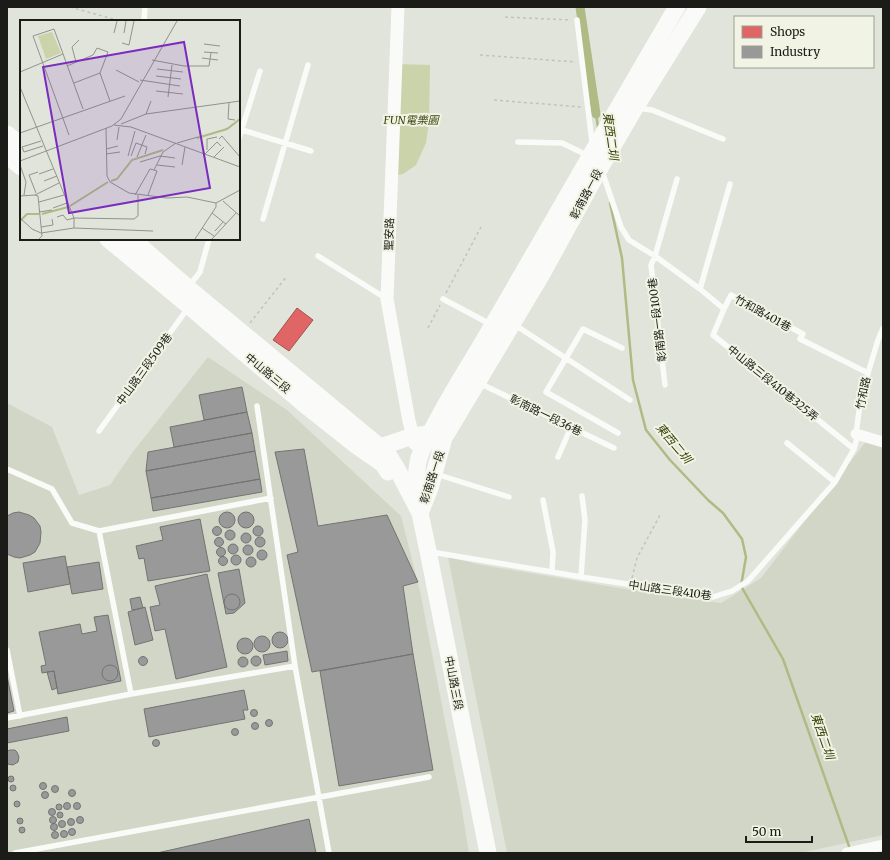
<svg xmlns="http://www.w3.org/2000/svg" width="890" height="860" viewBox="0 0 890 860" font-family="Merriweather,'Noto Sans TC',serif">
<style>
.built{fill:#d2d6c6}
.green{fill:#cbd3ab}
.shops{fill:#e06666;stroke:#a5504e}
.industry{fill:#999;stroke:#737472}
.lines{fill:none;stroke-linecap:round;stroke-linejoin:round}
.stream{stroke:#b0ba85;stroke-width:2.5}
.canal{stroke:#b0ba85;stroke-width:9}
.path{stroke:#c2c3c0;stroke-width:1.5;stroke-dasharray:3 3;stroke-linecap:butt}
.service{stroke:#fafbf9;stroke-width:5.5}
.minor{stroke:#fafbf9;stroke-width:11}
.tertiary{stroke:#fafbf9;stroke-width:13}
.primary{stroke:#fafbf9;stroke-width:17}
.labels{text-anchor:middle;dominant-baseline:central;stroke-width:4;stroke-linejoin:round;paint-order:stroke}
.park-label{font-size:11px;font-style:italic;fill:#3e460f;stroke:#f1f4e4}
.street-label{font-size:11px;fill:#1b1c17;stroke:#f1f4e4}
.water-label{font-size:12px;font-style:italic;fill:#394108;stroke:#f1f4e4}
.inset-river{fill:none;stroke:#b0ba85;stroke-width:2}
.inset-road{fill:none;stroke:#92948c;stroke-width:1}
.view{fill:#7b2cbf;fill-opacity:0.15;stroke:#7b2cbf;stroke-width:2}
.inset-edge{fill:none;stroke:#1b1c17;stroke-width:2}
</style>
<rect width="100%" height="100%" fill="#e1e4da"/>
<path class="built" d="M208,357l79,53 114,106 19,75 41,213 8,49h-462v-450l45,24 27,68 31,-10 22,-32z
M867,440l16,3v392l-83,18h-293l-59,-296 34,8 149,25 90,13 40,-25z"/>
<path class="green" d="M396,64l34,1 -1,57 -3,21 -10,22 -13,9 -11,2z"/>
<path class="shops" d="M297,308l16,12 -24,31 -16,-11z"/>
<path class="industry" d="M242,387l5,25 -43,8 -5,-25z
M247,412l5,21 -78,14 -4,-20z
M252,433l3,18 -109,20 2,-19z
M304,449l14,77 69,-11 31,67 -15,4 10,68 -101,18 -25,-117 11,-3 -23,-100z
M255,451l5,28 -109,19 -5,-27z
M260,479l2,13 -109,19 -2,-13z
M19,512l10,3 5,3 6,8 1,6 -1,11 -5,9 -5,3 -10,3 -6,-1 -7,-3v-38l6,-3z
M238 520a8 8 0 1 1 16 0a8 8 0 1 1-16 0Z
M219 520a8 8 0 1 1 16 0a8 8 0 1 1-16 0Z
M200,519l10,52 -62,10 -4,-23 -5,1 -3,-13 27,-6 -3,-13z
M253 531a5 5 0 1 1 10 0a5 5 0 1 1-10 0Z
M212.5 531a4.5 4.5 0 1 1 9 0a4.5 4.5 0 1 1-9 0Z
M225 535a5 5 0 1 1 10 0a5 5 0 1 1-10 0Z
M241 538a5 5 0 1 1 10 0a5 5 0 1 1-10 0Z
M255 542a5 5 0 1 1 10 0a5 5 0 1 1-10 0Z
M214.5 542a4.5 4.5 0 1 1 9 0a4.5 4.5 0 1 1-9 0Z
M228 549a5 5 0 1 1 10 0a5 5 0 1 1-10 0Z
M243 550a5 5 0 1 1 10 0a5 5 0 1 1-10 0Z
M216.5 552a4.5 4.5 0 1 1 9 0a4.5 4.5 0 1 1-9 0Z
M257 555a5 5 0 1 1 10 0a5 5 0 1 1-10 0Z
M231 560a5 5 0 1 1 10 0a5 5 0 1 1-10 0Z
M65,556l5,28 -42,8 -5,-29z
M218.5 561a4.5 4.5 0 1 1 9 0a4.5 4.5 0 1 1-9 0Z
M246 562a5 5 0 1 1 10 0a5 5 0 1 1-10 0Z
M99,562l4,27 -31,5 -5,-27z
M239,569l6,34 -11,10 -8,1 -8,-41z
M207,574l20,93 -51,12 -11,-50 -10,2 -5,-24 10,-2 -5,-19z
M224 602a8 8 0 1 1 16 0a8 8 0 1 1-16 0Z
M140,597l3,11 -11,2 -2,-11z
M145,607l8,33 -18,5 -7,-33z
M108,615l13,66 -63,13 -4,-23 -12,2 -1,-7 5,-1 -7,-33 41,-8 2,10 15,-3 -3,-14z
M272 640a8 8 0 1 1 16 0a8 8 0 1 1-16 0Z
M254 644a8 8 0 1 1 16 0a8 8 0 1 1-16 0Z
M237 646a8 8 0 1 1 16 0a8 8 0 1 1-16 0Z
M287,651l1,10 -23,4 -2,-10z
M413,654l20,116 -94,16 -19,-115z
M251 661a5 5 0 1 1 10 0a5 5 0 1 1-10 0Z
M138.5 661a4.5 4.5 0 1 1 9 0a4.5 4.5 0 1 1-9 0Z
M238 662a5 5 0 1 1 10 0a5 5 0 1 1-10 0Z
M102 673a8 8 0 1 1 16 0a8 8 0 1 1-16 0Z
M54,671l3,17 -5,2 -5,-18z
M7,676l7,35 -7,2z
M244,690l4,20h-5l2,9 -96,18 -5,-28z
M250.5 713a3.5 3.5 0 1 1 7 0a3.5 3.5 0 1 1-7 0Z
M67,717l2,14 -62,12v-14z
M265.5 723a3.5 3.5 0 1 1 7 0a3.5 3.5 0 1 1-7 0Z
M251.5 726a3.5 3.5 0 1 1 7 0a3.5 3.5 0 1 1-7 0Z
M231.5 732a3.5 3.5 0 1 1 7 0a3.5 3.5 0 1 1-7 0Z
M152.5 743a3.5 3.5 0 1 1 7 0a3.5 3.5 0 1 1-7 0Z
M10,750h5l2,2 2,5 -1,5 -5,3 -6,-1v-13z
M8 779a3 3 0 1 1 6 0a3 3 0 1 1-6 0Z
M39.5 786a3.5 3.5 0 1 1 7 0a3.5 3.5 0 1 1-7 0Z
M10 788a3 3 0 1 1 6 0a3 3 0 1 1-6 0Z
M51.5 789a3.5 3.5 0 1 1 7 0a3.5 3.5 0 1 1-7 0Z
M68.5 793a3.5 3.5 0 1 1 7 0a3.5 3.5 0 1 1-7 0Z
M41.5 795a3.5 3.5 0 1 1 7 0a3.5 3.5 0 1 1-7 0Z
M14 804a3 3 0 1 1 6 0a3 3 0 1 1-6 0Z
M63.5 806a3.5 3.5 0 1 1 7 0a3.5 3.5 0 1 1-7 0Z
M73.5 806a3.5 3.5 0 1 1 7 0a3.5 3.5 0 1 1-7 0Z
M56 807a3 3 0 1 1 6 0a3 3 0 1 1-6 0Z
M48.5 812a3.5 3.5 0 1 1 7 0a3.5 3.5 0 1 1-7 0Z
M57 815a3 3 0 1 1 6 0a3 3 0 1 1-6 0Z
M76.5 820a3.5 3.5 0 1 1 7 0a3.5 3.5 0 1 1-7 0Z
M49.5 820a3.5 3.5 0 1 1 7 0a3.5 3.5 0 1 1-7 0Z
M17 821a3 3 0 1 1 6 0a3 3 0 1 1-6 0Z
M67.5 822a3.5 3.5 0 1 1 7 0a3.5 3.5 0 1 1-7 0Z
M309,819l7,34h-159z
M58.5 824a3.5 3.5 0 1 1 7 0a3.5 3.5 0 1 1-7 0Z
M50.5 827a3.5 3.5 0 1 1 7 0a3.5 3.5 0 1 1-7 0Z
M19 830a3 3 0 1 1 6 0a3 3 0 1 1-6 0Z
M68.5 832a3.5 3.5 0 1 1 7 0a3.5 3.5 0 1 1-7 0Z
M60.5 834a3.5 3.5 0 1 1 7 0a3.5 3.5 0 1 1-7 0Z
M51.5 835a3.5 3.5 0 1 1 7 0a3.5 3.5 0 1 1-7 0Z"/>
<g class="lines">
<path class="stream" d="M596,114l2,13
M610,203l12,55 11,122 13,50 24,30 38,40 15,13 19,26 4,18 -5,29 42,73 67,190"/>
<path class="canal" d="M580,7l16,107"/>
<path class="path" d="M70,7l50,14
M505,17l66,3
M480,55l96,7
M494,100l87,7
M446,293l35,-66
M250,323l37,-47
M428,328l12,-23
M632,578l5,-20 23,-43"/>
<path class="service" d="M577,20l15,122
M144,21l1,-14
M637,108l15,2 71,29
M239,129l72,22
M239,138l21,-67
M518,142l44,1 27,13
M602,171l19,56 8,13 26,16 45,33 24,20
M263,219l45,-154
M318,256l69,43
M189,286l11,-14 9,-33
M700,289l30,-105
M443,299l47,25
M515,325l115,75
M479,383l135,65
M665,385l-14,-120 4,-9 22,-77
M257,406l38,260 34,187
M99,431l89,-123
M618,433l-72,-41 37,-63 39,19
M787,443l48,39
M854,449l-141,-114 11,-26 7,-14 72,39 -3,5 68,34
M558,457l13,-30
M7,469l45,20 20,34 27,8
M436,474l73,23
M543,500l10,52 -1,20
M431,552l121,20 29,5 132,20 19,-6 16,-10 87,-99 19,-33 3,-11 -1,-4 3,-23 9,-38 10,-33 5,-12
M581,577l4,-57 -3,-24
M7,650l13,66
M131,694l-32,-163 172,-33
M7,718l124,-24 164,-28
M15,853l414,-76"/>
<path class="minor" d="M856,434l27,8
M847,853l36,-8"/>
<path class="tertiary" d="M398,7l-11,292 22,122 6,23"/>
<path class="primary" d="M7,134l14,12
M7,155l14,12
M108,239l75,62 121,103 53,42 26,18 5,8
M132,239l56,49 192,159 9,9 8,13 23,44 8,38 60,302
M375,454l5,-7 33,-11 16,-2 9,3
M418,503c-2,-15 -3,-30 1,-45 4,-14 13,-28 20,-41 17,-32 37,-62 55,-94 61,-105 121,-211 183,-316
M420,513l10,-25 14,-50 15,-25 83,-139 58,-106 35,-60 63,-101"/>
</g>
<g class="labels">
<g class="park-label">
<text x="411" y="120">FUN電樂園</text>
</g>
<g class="street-label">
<text transform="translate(586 194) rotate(-62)">彰南路一段</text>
<text transform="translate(389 234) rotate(-88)">聖安路</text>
<text transform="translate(763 313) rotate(29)">竹和路401巷</text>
<text transform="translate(657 320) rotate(-97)">彰南路一段100巷</text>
<text transform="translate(144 369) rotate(-54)">中山路三段509巷</text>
<text transform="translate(268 373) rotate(40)">中山路三段</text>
<text transform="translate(773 383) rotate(39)">中山路三段410巷325弄</text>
<text transform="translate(863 393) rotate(-78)">竹和路</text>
<text transform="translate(546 415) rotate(26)">彰南路一段36巷</text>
<text transform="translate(432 477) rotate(-72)">彰南路一段</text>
<text transform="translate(670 590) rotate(8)">中山路三段410巷</text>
<text transform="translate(454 683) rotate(79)">中山路三段</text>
</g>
<g class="water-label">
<text transform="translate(611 136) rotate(82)">東西二圳</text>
<text transform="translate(674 443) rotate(50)">東西二圳</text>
<text transform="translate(823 736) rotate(71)">東西二圳</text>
</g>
</g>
<g transform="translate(20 20)">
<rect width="220" height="220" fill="#e1e4da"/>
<path d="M32,12l9,21 -15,6 -8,-23z" fill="#cbd3ab"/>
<path class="inset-river" d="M177,118l30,-9 13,-10M91,161l6,-2 15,-19 31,-10M50,186l38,-24M22,194l26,-7M0,201l7,-7h12"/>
<path class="inset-road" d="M94,13l3,-12M104,13l2,-12M102,23l7,2 5,-24M184,24l16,2M184,32l14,1M182,38l16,2M132,40l32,6h25l2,-13M56,42l-4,-15 7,-7M47,46l26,-11 4,-7 11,4 -8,21M137,49l26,3M96,50l23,12M0,52l43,-18M136,56l25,3M120,60l40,6M54,63l26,-10 10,28M0,67l54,131 -7,2 -4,-5 -6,2M136,71l27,3M148,77l4,-32M209,83l-1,16 7,1M126,94l5,-13M101,104l25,-10 94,-13M94,105l17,2 109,40M86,108l1,48 3,6 19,11 38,5 20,-1 29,6 24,-13M0,113l105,-37M49,115l-36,-99 21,-7 29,80M199,119l3,-3 18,21M97,120l2,-13M21,121l-19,6 2,5 19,-6M157,123l21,-6M86,129l12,-3M187,130v-11l10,-2M86,134l14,-2M108,136l7,-25M111,136l5,-13 11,4 -2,7M183,136l14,-14 4,4M117,137l9,-22M194,137l10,-10M0,141l92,-35 9,-7 56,-98M120,142l20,-6 15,2M0,145l6,17 -2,13M137,145l18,2M162,145l3,-18M134,150l9,-18 13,-9M19,154l14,-5M24,161l13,-5M16,173l-7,-18 9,-3M15,175l3,1 4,40 -3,3M115,175l15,-26 4,1M128,175l9,-24 -3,-1M0,176l15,-1 24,-12M203,181l17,15M19,182l25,-7M33,188l14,-5M19,192l13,-2M192,193l14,11M0,198l12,11 9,4 33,-5v-10l60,1 4,-3v-21M21,207l12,-2 -1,-6M54,208l79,3M182,208l12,8M195,211l8,-9M175,219l21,-32v-4M192,219l24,-26"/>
<path class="view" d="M164,22l26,146 -141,25 -26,-146z"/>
<rect width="220" height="220" class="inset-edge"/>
</g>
<rect width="890" height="860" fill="none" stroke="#1b1c17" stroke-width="16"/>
<rect x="734" y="16" width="140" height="52" fill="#f1f4e4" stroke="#9b9e92"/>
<rect x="742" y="26" width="20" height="12" fill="#e06666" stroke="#9b9e92"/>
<text x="770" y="36" font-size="12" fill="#1b1c17">Shops</text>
<rect x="742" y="46" width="20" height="12" fill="#999999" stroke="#9b9e92"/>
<text x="770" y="56" font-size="12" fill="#1b1c17">Industry</text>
<path d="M746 836v6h66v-6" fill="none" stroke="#1b1c17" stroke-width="2"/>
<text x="752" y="836" font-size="12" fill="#1b1c17" stroke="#f1f4e4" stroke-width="3" paint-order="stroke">50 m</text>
</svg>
